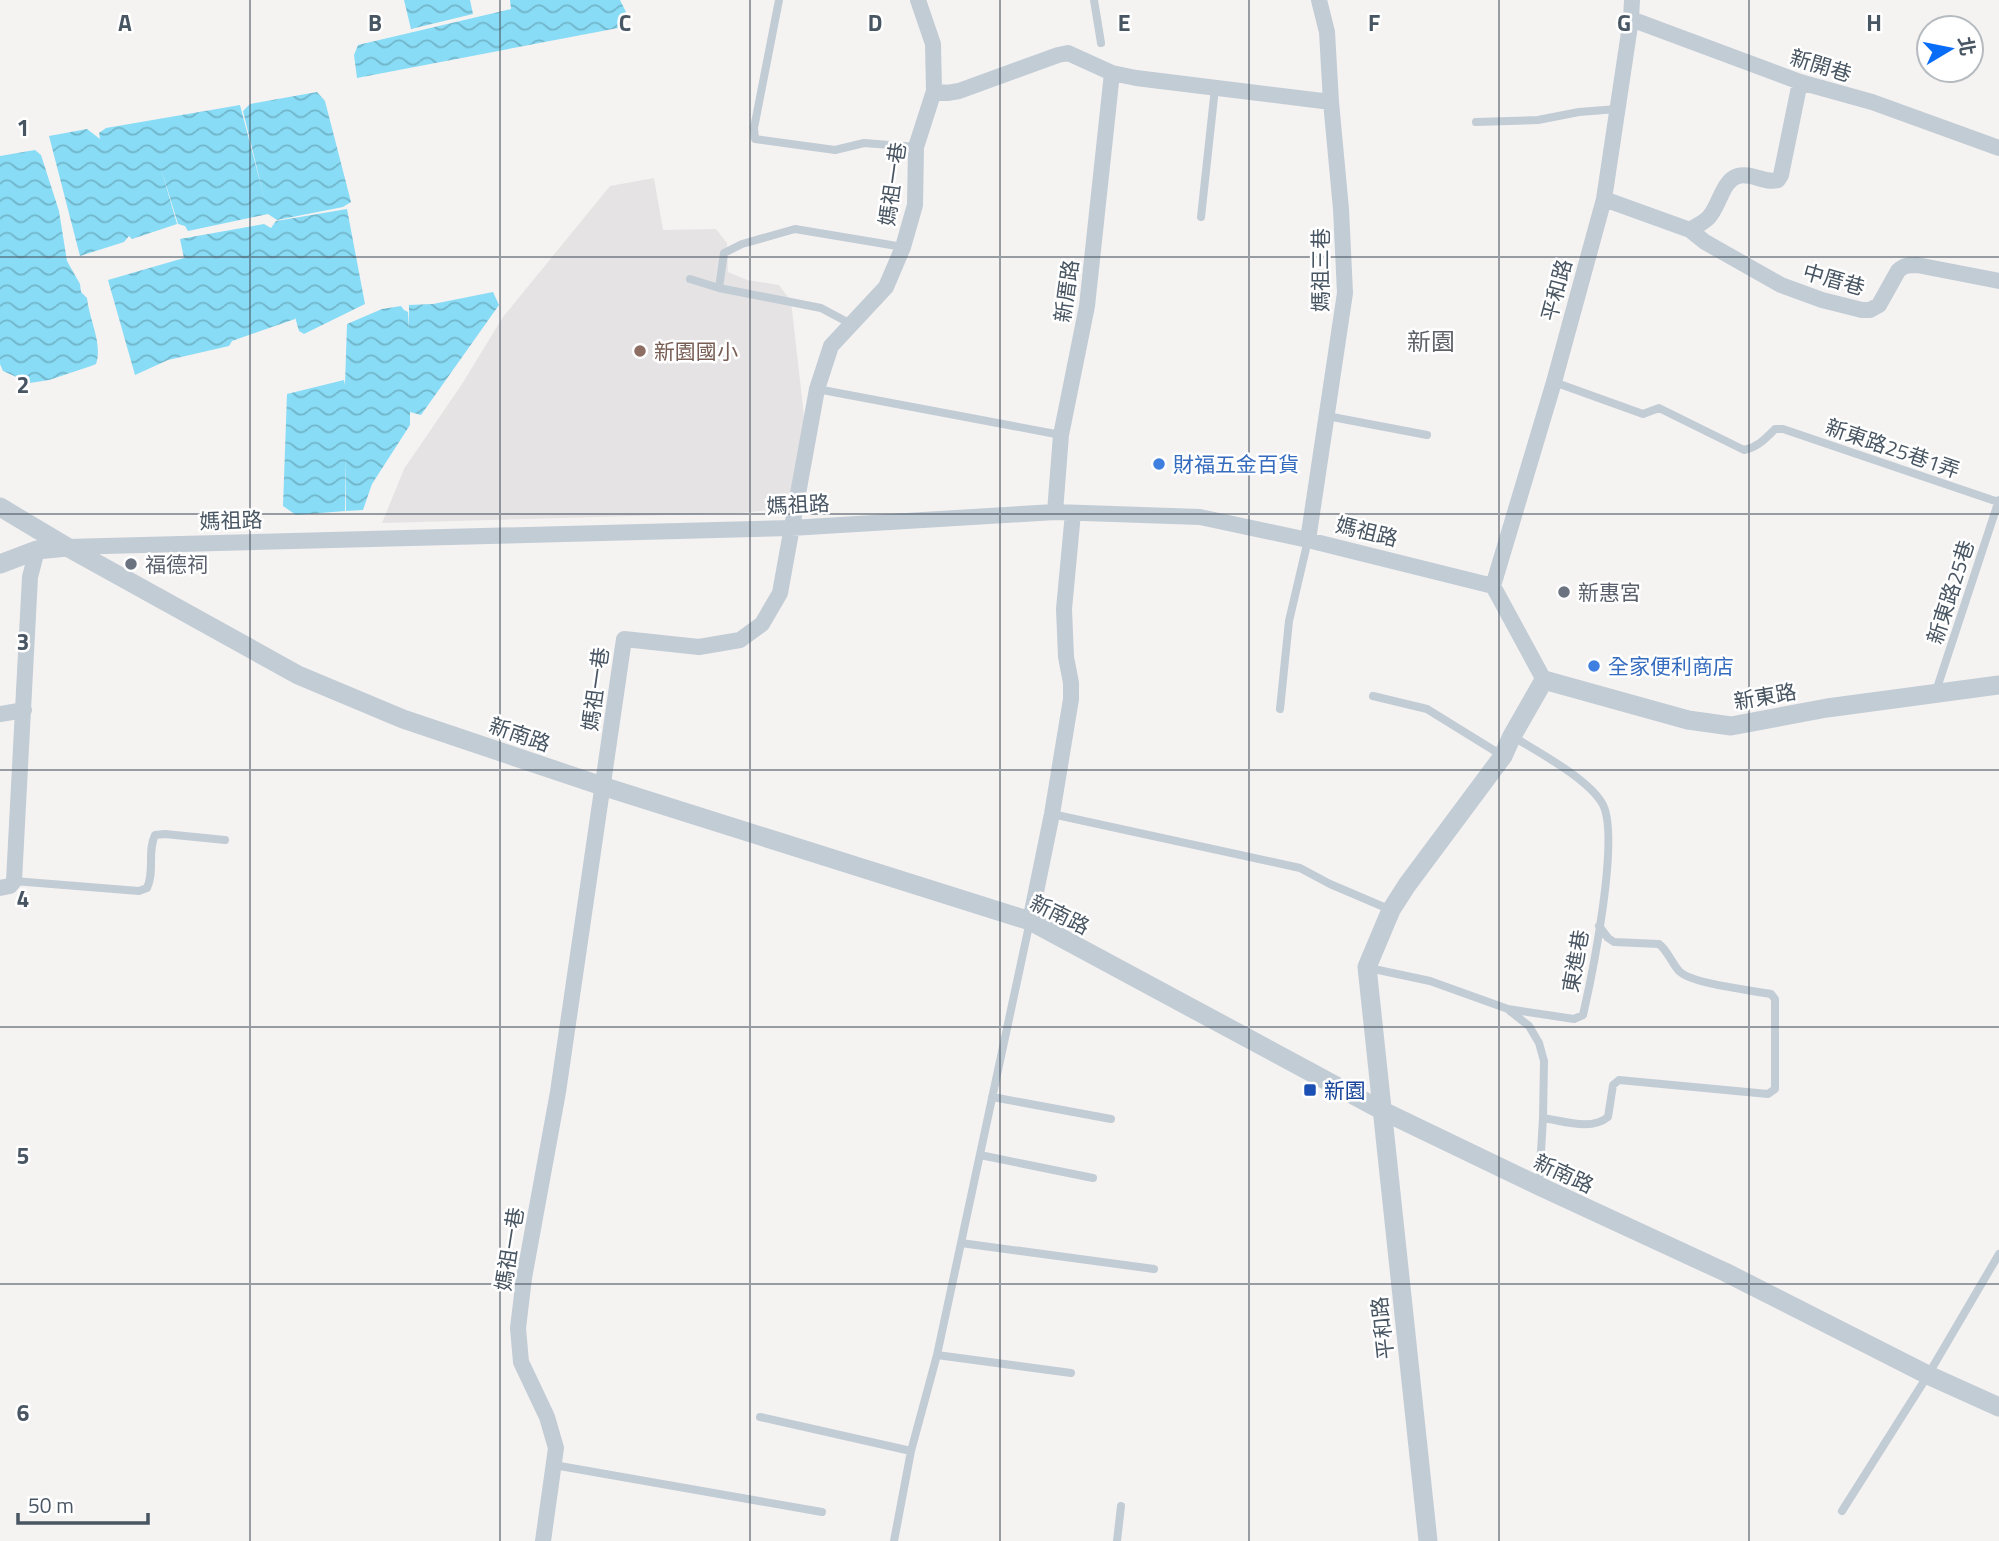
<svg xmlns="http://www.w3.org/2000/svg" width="1999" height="1541" viewBox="0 0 1999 1541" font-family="'Titillium Web','Noto Sans TC',sans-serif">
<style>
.education{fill:#e6e3e4}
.water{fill:url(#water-waves)}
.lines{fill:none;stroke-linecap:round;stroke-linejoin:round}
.service{stroke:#c2ccd5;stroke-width:8}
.minor{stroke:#c2ccd5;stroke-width:16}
.tertiary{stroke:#c2ccd5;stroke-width:19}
.grid{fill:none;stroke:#485562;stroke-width:2;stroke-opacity:0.55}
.education-dot{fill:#8d6e63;stroke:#fff;stroke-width:2.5}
.shop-dot{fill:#3f7fe0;stroke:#fff;stroke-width:2.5}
.worship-dot{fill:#6b7280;stroke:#fff;stroke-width:2.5}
.transit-dot{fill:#1a4fb4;stroke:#fff;stroke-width:2.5}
.labels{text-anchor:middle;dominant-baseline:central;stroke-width:5;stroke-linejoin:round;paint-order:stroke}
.street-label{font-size:21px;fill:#485562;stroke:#fff}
.education-label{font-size:21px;fill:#785e54;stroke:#fff;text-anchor:start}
.shop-label{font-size:21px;fill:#366cbe;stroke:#fff;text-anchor:start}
.worship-label{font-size:21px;fill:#5b616d;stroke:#fff;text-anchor:start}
.transit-label{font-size:21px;fill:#164399;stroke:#fff;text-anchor:start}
.quarter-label{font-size:24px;fill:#5e6268;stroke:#fff}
.grid-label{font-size:23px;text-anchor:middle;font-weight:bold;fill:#485562;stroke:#fff;stroke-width:5;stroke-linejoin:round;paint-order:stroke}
</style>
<defs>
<pattern id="water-waves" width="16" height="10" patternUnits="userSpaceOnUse" patternTransform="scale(1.75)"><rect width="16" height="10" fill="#88dcf5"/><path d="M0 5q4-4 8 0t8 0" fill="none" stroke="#71b5ca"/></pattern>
</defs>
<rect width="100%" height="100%" fill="#f5f2f2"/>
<path class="education" d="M654,178l9,52 53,-1 11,14 1,29 19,8 32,5 12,16 13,115 -3,36 1,54 -60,7 -360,10 22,-54 58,-85 41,-67 107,-131z"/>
<path class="water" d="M404,0h66l3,14 -62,15z
M510,0h110l6,12 -8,16 -261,50 -3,-23 4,-10 153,-36z
M317,92l8,9 26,101 -8,5 -66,13 -9,-6 -80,17 -3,-5 -7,-2 -18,-59 17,59 -45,15 -3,-3 -5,6 -44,14 -31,-120 38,-7 13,10 -1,-6 7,-5 134,-23 24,92 -21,-86 7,-7z
M35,150l6,5 18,56 8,50 13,23 1,8 6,6c2,21 16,46 9,66l-5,2 -42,14 -19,3 -27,-12 -3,-7v-208z
M347,209l18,95 -61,30 -5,-3 -4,-14v2l-63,22 -3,5 -61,14 -33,15 -27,-95 76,-22 -4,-19 84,-15 7,4 5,-7z
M493,292l6,13 -78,110 -11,-3v13l-38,59 -9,26 -17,1 -1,-56v56l-49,4 -13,-9 4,-112 57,-14 1,5 2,-61 35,-15 19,-3 3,4 4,2 1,17v-24l24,-1z"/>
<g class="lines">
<path class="service" d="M779,0l-25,128 1,11 80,11 29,-7 52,4
M1094,0l7,43
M1476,122l62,-2 41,-8 38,-3
M1201,217l14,-129
M690,279l29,9 102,20 30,16
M719,288l5,-35 18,-9 53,-15 108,18
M1554,382l89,32 16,-6 85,42c14,-3 21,-11 31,-21h8l215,73
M817,389l244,46
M1327,416l100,19
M1936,691l63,-191
M1373,696l54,13 76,47
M1280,709l9,-88 19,-81
M1052,814l248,54 30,16 61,26
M14,881l125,10 8,-3c8,-17 0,-36 8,-53l10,-1 60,6
M1369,968l61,13 78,28 66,10 9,-4c9,-39 38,-181 19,-212 -15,-25 -64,-51 -90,-67
M1510,1011l19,15 10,17 5,18 -1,57 -4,67
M992,1097l119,22
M1543,1118c21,3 48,13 65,-1l5,-32 6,-5 149,14 7,-5v-90l-4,-5c-21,-4 -79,-10 -92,-23 -8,-9 -11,-20 -20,-27l-45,-2 -6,-4 -9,-12
M980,1155l113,23
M961,1243l193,26
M937,1355l134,18
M760,1417l151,34
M554,1465l268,47
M1842,1511l86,-136 71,-121
M894,1541l17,-90 26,-96 93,-434
M1117,1541l4,-35"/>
<path class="minor" d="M1631,19l169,63 72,20 127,46
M934,91l13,2 12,-2 99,-36 10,-2 44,20 24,5 195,24
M1604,199l86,31c6,-4 15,-8 19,-13 11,-12 13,-36 29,-41 13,-4 27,8 40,4l3,-5 19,-93
M1690,230l15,12 76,43 41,15 40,10h8l9,-5 19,-34c6,-6 11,-6 19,-6l82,16
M1055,512l6,-77 26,-129 25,-233
M1308,540l37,-247 -4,-84 -10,-107 -4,-70 -8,-32
M67,547l724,-19 264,-16 145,5 108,23 185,46 51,94
M1493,586l61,-204 50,-183 27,-180 1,-19
M0,714l24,-4
M0,888l10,-2 4,-5 16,-304 7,-27
M1030,921l22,-107 19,-115v-16l-5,-26 -2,-48 9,-96
M543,1541l13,-93 -9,-31 -26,-55 -3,-34 6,-50 34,-186 66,-453 75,8 41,-7 22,-16 18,-31 37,-204 14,-43 55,-59 17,-40 12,-42 1,-58 18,-56 -1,-47 -15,-44"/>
<path class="tertiary" d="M0,507l67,40 231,128 105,44 199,67 428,135 351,189 158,76 186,86 203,103 71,32
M0,564l37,-14 30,-3
M1428,1541l-61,-574 24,-57 16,-25 96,-129 9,-20 32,-56 144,40 43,6 96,-18 172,-23"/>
</g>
<path class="grid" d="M250,0v1541M500,0v1541M750,0v1541M1000,0v1541M1249,0v1541M1499,0v1541M1749,0v1541M0,257h1999M0,514h1999M0,770h1999M0,1027h1999M0,1284h1999"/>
<circle class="education-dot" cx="640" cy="351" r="7"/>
<g class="shop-dot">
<circle cx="1159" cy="464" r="7"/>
<circle cx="1594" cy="666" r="7"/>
</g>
<g class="worship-dot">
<circle cx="131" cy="564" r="7"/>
<circle cx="1564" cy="592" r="7"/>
</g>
<rect class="transit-dot" x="1303" y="1083" width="14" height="14" rx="3.5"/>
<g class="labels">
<g class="street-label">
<text transform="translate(1821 65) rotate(17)">新開巷</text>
<text transform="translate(892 184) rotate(-82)">媽祖一巷</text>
<text transform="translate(1320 270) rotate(-90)">媽祖三巷</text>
<text transform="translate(1834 279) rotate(16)">中厝巷</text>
<text transform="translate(1556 290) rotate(-75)">平和路</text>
<text transform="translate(1066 291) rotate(-82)">新厝路</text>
<text transform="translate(1893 448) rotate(19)">新東路25巷1弄</text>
<text transform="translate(798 504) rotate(-3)">媽祖路</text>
<text transform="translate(231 520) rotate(-2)">媽祖路</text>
<text transform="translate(1367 531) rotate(14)">媽祖路</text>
<text transform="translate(1950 592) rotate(-72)">新東路25巷</text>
<text transform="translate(595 689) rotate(-82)">媽祖一巷</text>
<text transform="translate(1765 696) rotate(-10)">新東路</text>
<text transform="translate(520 734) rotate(19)">新南路</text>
<text transform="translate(1060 914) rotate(26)">新南路</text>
<text transform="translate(1575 961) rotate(-80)">東進巷</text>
<text transform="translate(1564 1173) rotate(25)">新南路</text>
<text transform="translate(509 1249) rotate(-81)">媽祖一巷</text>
<text transform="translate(1382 1328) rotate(-96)">平和路</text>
</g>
<g class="education-label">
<text x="654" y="351">新園國小</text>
</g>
<g class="shop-label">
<text x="1173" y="464">財福五金百貨</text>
<text x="1608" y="666">全家便利商店</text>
</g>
<g class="worship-label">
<text x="145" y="564">福德祠</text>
<text x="1578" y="592">新惠宮</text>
</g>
<g class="transit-label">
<text x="1324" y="1090">新園</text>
</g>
<g class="quarter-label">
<text x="1431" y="341">新園</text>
</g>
</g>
<g class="grid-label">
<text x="125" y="31">A</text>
<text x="375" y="31">B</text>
<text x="625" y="31">C</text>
<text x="875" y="31">D</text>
<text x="1124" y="31">E</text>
<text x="1374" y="31">F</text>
<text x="1624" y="31">G</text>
<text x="1874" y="31">H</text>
<text x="23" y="136">1</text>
<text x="23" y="393">2</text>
<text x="23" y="650">3</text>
<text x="23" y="907">4</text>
<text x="23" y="1164">5</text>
<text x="23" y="1421">6</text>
</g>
<g transform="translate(1950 49) rotate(80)"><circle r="33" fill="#ffffff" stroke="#b6bbc0" stroke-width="2"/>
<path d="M0-5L12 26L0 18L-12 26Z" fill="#0a6df7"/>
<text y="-10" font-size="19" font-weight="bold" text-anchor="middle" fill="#485562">北</text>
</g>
<path d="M18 1513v10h130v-10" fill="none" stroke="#485562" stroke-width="3.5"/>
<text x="28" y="1513" font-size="21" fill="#485562" stroke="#ffffff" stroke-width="5" paint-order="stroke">50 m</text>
</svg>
